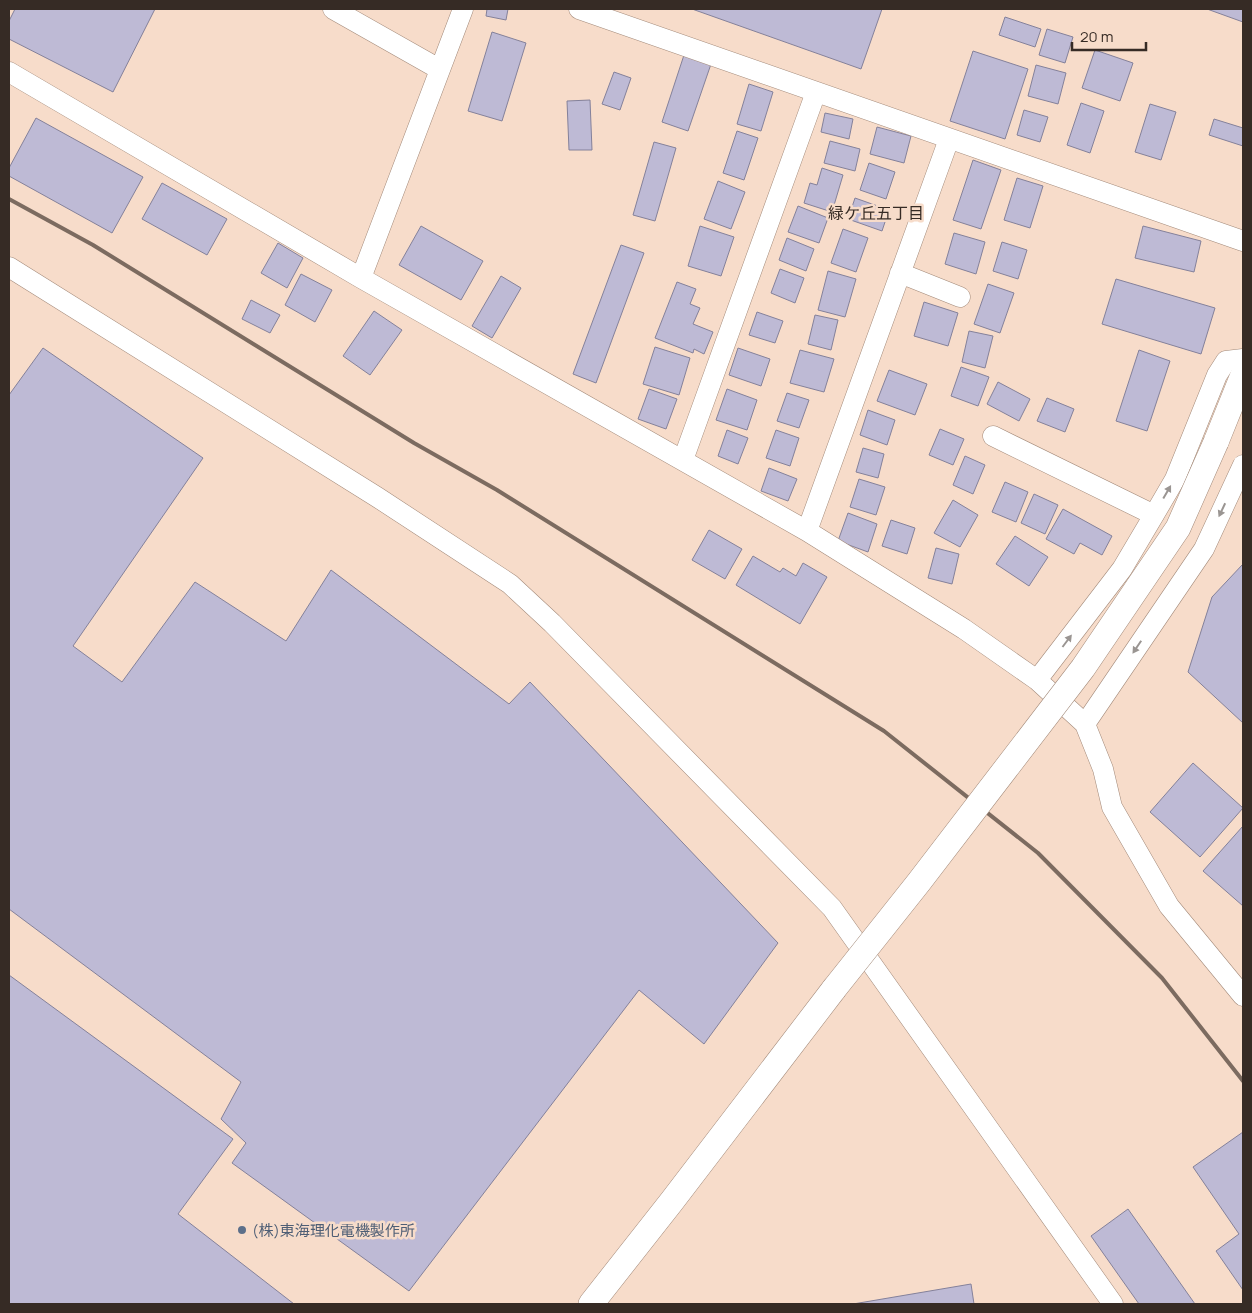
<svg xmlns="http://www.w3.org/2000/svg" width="1252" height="1313" viewBox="0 0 1252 1313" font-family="Manrope,'Noto Sans JP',sans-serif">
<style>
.building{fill:#bebad5;stroke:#84819a}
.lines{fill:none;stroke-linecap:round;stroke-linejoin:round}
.minor-casing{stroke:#a38a7a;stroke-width:21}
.tertiary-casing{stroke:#a38a7a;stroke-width:26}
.minor{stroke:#fff;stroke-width:20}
.tertiary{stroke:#fff;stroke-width:25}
.rail{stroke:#7c6b60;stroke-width:4}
.tertiary-bridge-casing{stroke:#a38a7a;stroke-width:26;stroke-linecap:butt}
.tertiary-bridge{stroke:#fff;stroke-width:25}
.oneway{fill:#9a9592}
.service-dot{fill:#5c6f8a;stroke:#f7dcca;stroke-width:2}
.labels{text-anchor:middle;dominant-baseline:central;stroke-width:5;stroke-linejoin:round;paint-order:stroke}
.service-label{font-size:15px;fill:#4e5e75;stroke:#f7dcca;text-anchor:start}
.neighbourhood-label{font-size:16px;fill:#362b25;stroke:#f7dcca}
</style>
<rect width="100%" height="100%" fill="#f7dcca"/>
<path class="building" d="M15,9h140l-42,83 -104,-53v-18z
M487,9h21l-2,11 -20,-4z
M692,9h190l-21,60z
M1207,9h36v13z
M1005,17l36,12 -6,18 -36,-12z
M1047,29l26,8 -8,26 -26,-8z
M492,32l34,11 -24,78 -34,-10z
M1095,50l38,13 -13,38 -38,-13z
M973,51l55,18 -23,70 -55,-18z
M684,55l27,9 -23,67 -26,-9z
M1036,65l30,8 -8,31 -30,-8z
M614,72l17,6 -11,32 -18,-6z
M749,84l24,8 -12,39 -24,-7z
M590,100l2,50h-23l-2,-49z
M1081,103l23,8 -14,42 -23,-8z
M1150,104l26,8 -15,48 -26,-8z
M1024,110l24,7 -8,25 -23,-7z
M825,113l28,6 -4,20 -28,-7z
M36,118l107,59 -31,56 -103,-57v-8z
M1214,119l29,9v18l-34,-11z
M877,127l34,9 -7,27 -34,-9z
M737,131l21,7 -14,42 -21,-7z
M830,141l30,8 -5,22 -31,-8z
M654,142l22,6 -21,73 -22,-6z
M973,160l28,10 -20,59 -28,-9z
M869,163l26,9 -9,27 -26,-9z
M822,168l21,7 -11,37 -28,-9 6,-20 7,2z
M1017,178l26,8 -13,42 -26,-8z
M718,181l27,11 -14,37 -27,-10z
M162,183l65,36 -20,36 -65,-36z
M855,198l34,12 -7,21 -34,-12z
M798,206l30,12 -9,25 -31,-11z
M421,226l62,35 -22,39 -62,-35z
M700,226l34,11 -13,39 -33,-10z
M1143,226l58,15 -7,31 -59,-14z
M843,229l25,9 -12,34 -25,-9z
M954,233l31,9 -9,32 -31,-10z
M787,238l27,11 -8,22 -27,-11z
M1002,242l25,8 -9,29 -25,-8z
M278,243l25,15 -16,30 -26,-15z
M621,245l23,8 -48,130 -23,-9z
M780,269l24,9 -9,25 -24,-10z
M828,271l28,8 -11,38 -27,-7z
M301,274l31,16 -17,32 -30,-17z
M501,276l20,12 -29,50 -20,-12z
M1116,279l99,29 -14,46 -99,-30z
M677,282l19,7 -6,15 10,4 -7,16 20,8 -9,22 -10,-5 -1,4 -38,-15z
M988,284l26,9 -14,40 -26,-9z
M251,300l29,15 -10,18 -28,-14z
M924,302l34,11 -10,33 -34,-10z
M374,311l28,19 -32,45 -27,-19z
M757,312l26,9 -8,22 -26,-8z
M815,315l23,5 -7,30 -23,-6z
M969,331l24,5 -8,32 -23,-6z
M655,347l35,11 -11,37 -36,-11z
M43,348l160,110 -130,188 49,36 73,-100 91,59 45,-71 178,134 21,-22 248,261 -74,101 -65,-54 -230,301 -177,-128 14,-20 -25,-24 20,-37 -232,-173v-514z
M738,348l32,11 -9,27 -32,-11z
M800,350l34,9 -10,33 -34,-9z
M1139,350l31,11 -23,70 -31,-10z
M961,367l28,10 -11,29 -27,-10z
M889,370l38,14 -12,31 -38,-14z
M998,382l32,17 -11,22 -32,-17z
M649,389l28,10 -11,30 -28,-10z
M727,389l30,11 -10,30 -31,-10z
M787,393l22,7 -10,28 -22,-7z
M1047,398l27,11 -9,23 -28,-11z
M868,410l27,10 -8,25 -27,-10z
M940,429l24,10 -11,26 -24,-10z
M727,430l21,8 -10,26 -20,-8z
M776,430l23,8 -9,28 -24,-8z
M863,448l21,6 -6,24 -22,-6z
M965,456l20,9 -12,29 -20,-9z
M769,468l28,11 -9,22 -27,-10z
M859,479l26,8 -9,28 -26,-8z
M1005,482l23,10 -12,30 -24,-10z
M1034,494l24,11 -13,29 -24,-11z
M953,500l25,15 -18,32 -26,-14z
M1063,509l49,27 -10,19 -22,-12 -6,11 -28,-15z
M848,513l29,11 -9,28 -30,-11z
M891,520l24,8 -8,26 -25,-8z
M709,530l33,19 -17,30 -33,-19z
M1015,536l33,21 -19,29 -33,-22z
M936,548l23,6 -7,30 -24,-6z
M753,556l27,16 3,-4 13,8 7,-13 24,14 -27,47 -64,-39z
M1243,564v159l-55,-51 24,-75z
M1193,763l50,45 -43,49 -50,-45z
M1243,826v80l-40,-35z
M9,975l224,164 -55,75 116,90h-285z
M1243,1132v158l-27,-39 23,-17 -46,-67z
M1128,1209l67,95h-56l-48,-68z
M971,1284l3,20h-121z"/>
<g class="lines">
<g class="minor-casing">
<path id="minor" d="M333,9l106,60
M579,9l664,232
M9,72l352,206 446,253 157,98 73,51 48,44 18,45 9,38 57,99 74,90
M9,267l368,230 133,87 42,39 280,285 281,396
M900,273l60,24
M361,278l102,-269
M993,436l161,79
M683,460l133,-368
M807,531l142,-392
M1037,680l85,-111 32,-54 21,-36 42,-104 9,-14 17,-2
M1085,724l119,-175 39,-84"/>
</g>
<g class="tertiary-casing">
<path id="tertiary" d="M1216,442l27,-67
M591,1304l81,-103 162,-212"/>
</g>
<use href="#minor" class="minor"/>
<use href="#tertiary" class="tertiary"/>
<path class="rail" d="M9,199l84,46 321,198 83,47 387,241 154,122 124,125 81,103"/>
<g class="tertiary-bridge-casing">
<path id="tertiary-bridge" d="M834,989l85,-107 164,-214 95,-140 38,-86"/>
</g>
<use href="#tertiary-bridge" class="tertiary-bridge"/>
</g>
<defs><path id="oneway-solid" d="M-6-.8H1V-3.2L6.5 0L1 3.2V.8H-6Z" transform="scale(1.25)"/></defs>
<g class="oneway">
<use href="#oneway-solid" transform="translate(1167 492) rotate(-60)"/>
<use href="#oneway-solid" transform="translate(1222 510) rotate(115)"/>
<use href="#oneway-solid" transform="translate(1067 641) rotate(-53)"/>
<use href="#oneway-solid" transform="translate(1137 647) rotate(124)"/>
</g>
<circle class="service-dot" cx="242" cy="1230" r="5"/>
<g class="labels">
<g class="service-label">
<text x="252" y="1230">(株)東海理化電機製作所</text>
</g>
<g class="neighbourhood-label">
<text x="876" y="213">緑ケ丘五丁目</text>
</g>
</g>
<rect width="1252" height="1313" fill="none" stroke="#362b25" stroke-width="20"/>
<path d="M1072 42v8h74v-8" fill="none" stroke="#362b25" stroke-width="2.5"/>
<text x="1080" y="42" font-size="15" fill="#362b25" stroke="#f7dcca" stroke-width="4" paint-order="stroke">20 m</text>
</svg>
